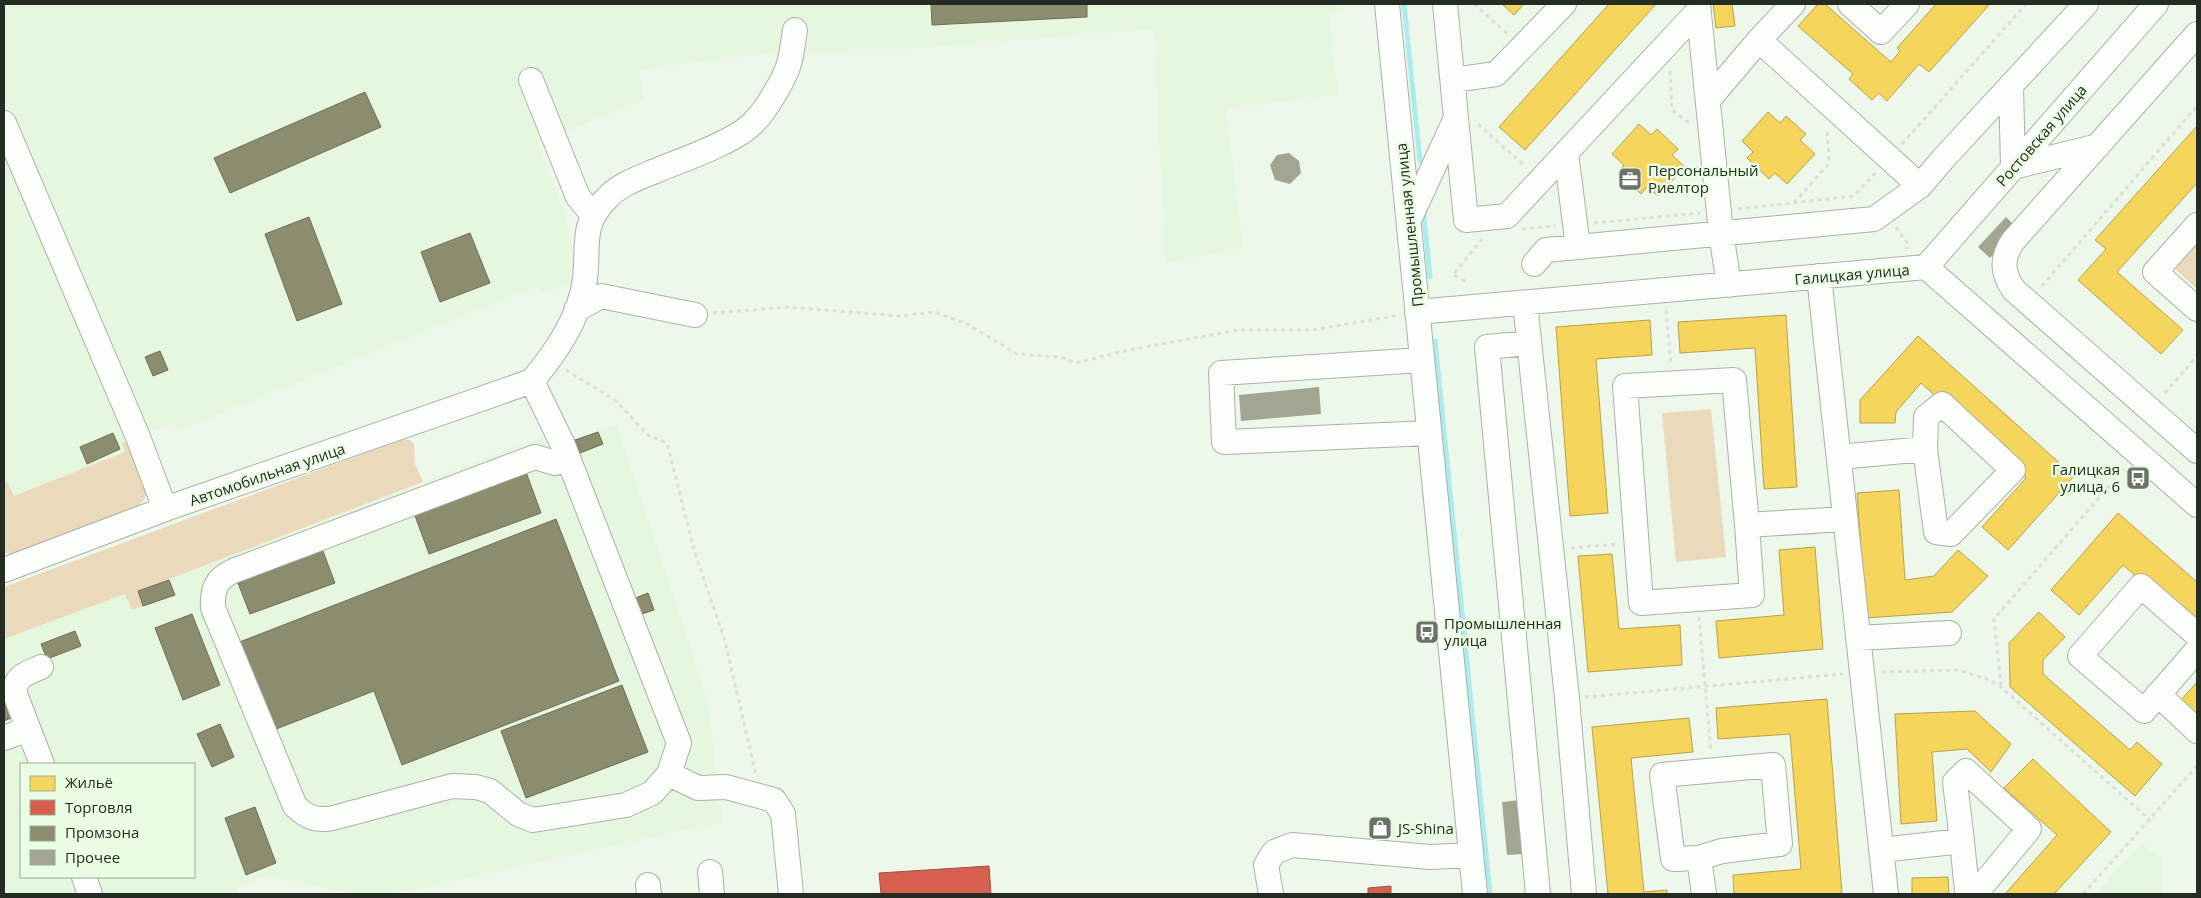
<svg xmlns="http://www.w3.org/2000/svg" width="2201" height="898" viewBox="0 0 2201 898" font-family="'Open Sans',sans-serif">
<style>
.built{fill:#e5f7df;fill-rule:evenodd}
.green{fill:#ead9ba}
.homes{fill:#f6d55c;stroke:#b7a24b}
.shops{fill:#d6604d;stroke:#a15040}
.industry{fill:#8c8c6e;stroke:#6d6f58}
.lines{fill:none;stroke-linecap:round;stroke-linejoin:round}
.stream{stroke:#abecee;stroke-width:5}
.building{fill:#a2a592}
.minor-casing{stroke:#a9b1a6;stroke-width:26}
.path{stroke:#dbdedb;stroke-width:3;stroke-dasharray:4 4;stroke-linecap:butt}
.minor{stroke:#fcfefc;stroke-width:24}
.labels{text-anchor:middle;dominant-baseline:central;stroke-width:5;stroke-linejoin:round;paint-order:stroke}
.street-label{font-size:15px;fill:#252c23;stroke:#eafee4}
.poi-label{font-size:15px;fill:#252c23;stroke:#eafee4;text-anchor:start}
</style>
<rect width="100%" height="100%" fill="#eef8ea"/>
<path class="built" d="M4,4h1338l1,7 -14,2 9,81 -112,15 17,139 -78,15 -11,-234 -238,19 -84,4 -48,-1 -145,19 5,29 -106,44 26,69 15,68 -37,13 -4,-7 -356,143 -13,-4 -47,18 3,9 -111,44 -7,-14 -3,1z
M616,425l92,277 14,120 -329,72h-39l-87,-19 -30,12 1,7h-234v-255l122,-46 6,17 11,-4 -5,-15 404,-154 10,11zM21,764h173v113h-173z
M2142,843l20,18v33h-67z"/>
<path class="green" d="M2197,238v51l-25,-23z
M1711,409l15,148 -50,5 -14,-149z
M403,439l7,1 4,4 1,20 8,18 -285,109 5,15 -11,4 -7,-16 -121,45v-52z
M130,440c5,13 18,42 16,55 -1,6 -6,9 -10,12l-120,46 -7,1 -5,-2v-69l3,-1 7,14 111,-44 -3,-9z"/>
<path class="homes" d="M1502,4h22l-10,11z
M1609,4h47l-131,146 -26,-23z
M1713,4h19l3,22 -19,2z
M1818,4h7l66,58 9,-11 -3,-3 39,-44h54l-61,68 -10,-8 -32,37 -8,-8 -7,7 -23,-21 4,-5 -55,-48z
M1768,112l12,11 6,-7 20,18 -6,6 15,14 -28,30 -12,-11 -6,6 -22,-21 6,-6 -11,-11z
M1639,124l12,11 6,-6 21,20 -6,6 13,12 -27,29 -11,-9 -6,7 -23,-21 6,-8 -12,-11z
M2197,126v57l-80,89 66,58 -22,24 -83,-74 28,-31 -11,-9z
M1786,315l11,172 -33,2 -9,-141 -75,5 -2,-31z
M1650,320l2,35 -56,4 12,154 -38,3 -14,-189z
M1918,336l156,140 -66,74 -26,-23 44,-49 -105,-95 -25,29 -1,11h-35v-23z
M1899,490l6,90 29,-4 24,-26 30,26 -36,36 -86,6 -9,-125z
M2118,513l79,69v48l-74,-65 -44,50 -28,-25z
M1815,547l8,102 -104,9 -3,-37 68,-6 -5,-65z
M1612,554l7,75 61,-4 2,40 -94,7 -10,-116z
M2039,612l26,25 -22,23v14l87,76 7,-8 25,22 -27,32 -125,-109 -1,-44z
M2197,682v33l-16,-15z
M1827,699l15,195h-108l-1,-19 68,-6 -11,-135 -72,5 -2,-31z
M1975,711l36,33 -20,28 -24,-23 -35,3 5,69 -36,3 -6,-110z
M1689,718l4,34 -62,6 13,134 23,-2v4h-59l-16,-167z
M2033,759l78,73 -57,62h-49l52,-59 -53,-47z
M1948,877l1,17h-37v-16z"/>
<path class="shops" d="M1386,825l1,16 -13,1 -1,-16z
M989,866l2,28h-110l-2,-21z
M1391,886v8h-23v-6z"/>
<path class="industry" d="M931,4h156v13l-155,8z
M365,92l16,35 -151,66 -16,-35z
M309,217l33,87 -45,17 -32,-87z
M470,233l20,50 -50,19 -19,-50z
M160,351l8,19 -15,6 -8,-19z
M598,432l5,12 -23,9 -5,-13z
M113,433l7,16 -33,15 -7,-17z
M526,472l15,41 -112,41 -15,-41z
M556,519l63,162 -217,84 -28,-74 -103,40 -34,-88z
M321,546l14,37 -85,31 -14,-36z
M169,580l6,15 -32,11 -5,-15z
M648,593l6,17 -15,5 -6,-16z
M192,614l28,71 -37,15 -28,-72z
M75,631l6,15 -34,13 -6,-15z
M4,683l12,33 -12,5z
M622,685l26,67 -122,46 -25,-67z
M220,724l14,33 -22,10 -15,-33z
M255,807l21,56 -30,12 -21,-57z"/>
<g class="lines">
<path class="stream" d="M1404,4l16,157
M1424,216l6,61
M1435,341l55,553"/>
</g>
<path class="building" d="M1289,153l10,8 2,12 -11,11 -15,-4 -5,-15 7,-10z
M2006,217l11,11 -27,30 -12,-11z
M1319,387l2,27 -80,7 -2,-26z
M1520,800l5,54 -18,1 -5,-53z"/>
<g class="lines">
<g class="minor-casing">
<path id="minor" d="M1387,4l88,890
M1698,4l23,229 8,52
M1793,4l-34,36 161,146
M1850,4l31,28 26,-28
M2197,34l-184,207c-12,18 -11,32 1,49l183,161
M531,80l47,117 15,18
M1453,80l43,-6 68,-70
M2011,85l2,82 85,-21
M1709,99l50,-59
M1456,118l10,102 41,-4 191,-205
M4,123l134,314 27,72
M1566,153l12,94
M1409,220l47,-102 -11,-114
M2197,225l-42,47 42,37
M1534,264l12,-14 328,-31 46,-33 23,-27 143,-155
M1926,267l230,-263
M1819,276l67,618
M1525,303l42,395 17,196
M576,310l25,-14 94,19
M1417,312l509,-45 271,238
M1529,343l-42,4 51,547
M1422,360l-201,13 3,69 205,-9
M532,381l31,64 116,298 -10,31 -17,19 -26,12 -93,15 -15,-6 -28,-23 -14,-4 -24,-1 -119,32c-17,3 -25,0 -38,-12l-82,-198c-1,-19 3,-29 20,-37l302,-114 20,6 14,-3
M532,381c24,-29 48,-63 53,-102 4,-34 -5,-54 22,-81 14,-15 35,-21 53,-29 25,-10 77,-28 94,-47 12,-12 28,-39 34,-55 4,-11 5,-25 7,-37
M1839,457l86,-8 11,83 15,2 62,-64 -71,-66 -16,13 -1,32
M1747,525l-13,-145 -109,6 16,217 111,-8 -5,-70 98,-6
M4,570l161,-61 367,-128
M2197,635l-56,-49 -61,70 64,55 53,-61
M1858,638l91,-5
M41,667c-15,7 -27,9 -26,27l27,70
M2158,694l39,37
M4,738l24,-9
M669,774l29,14 28,-1 48,13 9,14 8,80
M1881,850l81,-9 5,50 10,1 52,-63 -63,-58 -11,11 7,59
M1699,858l-26,1 -11,-84 111,-10 7,79 -58,7 -23,7 5,36
M710,872l2,22
M84,877l6,17
M648,885l1,9
M1271,894l-5,-29 8,-13 18,-7 138,12 41,-2"/>
</g>
<path class="path" d="M1474,4l35,31
M1670,71l2,39 17,13
M1478,124l48,43
M1902,144l124,-140
M1794,203l35,-40 -2,-35
M1738,209l116,-13 22,-24
M1594,223l106,-10
M1896,227l12,17 -1,5
M1522,229l33,-3
M1465,281l-12,-6 30,-37
M2042,286l155,-180
M1666,310l5,54
M713,313l73,-6 113,9 36,-4 32,12 50,30 44,3 14,6 54,-13 109,-20h74l88,-15
M566,370l49,30 33,35 19,8 28,110 30,88 31,134
M2165,393l32,-37
M1571,548l46,-4
M1699,617l12,135
M1882,672l76,-2 29,9 14,8 149,133
M2001,686l-7,-67 130,-150
M1585,697l258,-23
M2083,894l114,-128"/>
<use href="#minor" class="minor"/>
</g>
<defs>
<g id="office-square" transform="scale(1.25)"><rect x="-9" y="-9" width="18" height="18" rx="4" fill="#6b7369" stroke="#eafee4"/><path d="M-6-3h4V-5.5h4V-3h4V5H-6ZM-1-4.5V-3h2v-1.5ZM-6 0V1H6V0Z" fill="#fff"/></g>
<g id="bus-square" transform="scale(1.25)"><rect x="-9" y="-9" width="18" height="18" rx="4" fill="#6b7369" stroke="#eafee4"/><path d="M-5-6H5V4H4V6H2V4H-2V6H-4V4H-5ZM-3.5-4V0h7V-4ZM-3.5 1.2v1.5H-2V1.2ZM2 1.2v1.5H3.5V1.2Z" fill="#fff"/></g>
<g id="shop-square" transform="scale(1.25)"><rect x="-9" y="-9" width="18" height="18" rx="4" fill="#6b7369" stroke="#eafee4"/><path d="M-5-2.5h2.3a2.7 3.5 0 0 1 5.4 0H5L5.5 6h-11ZM-1.5-2.5h3a1.5 2.3 0 0 0-3 0Z" fill="#fff"/></g>
</defs>
<g fill-rule="evenodd">
<use href="#office-square" x="1630" y="179"/>
<use href="#bus-square" x="2138" y="478"/>
<use href="#bus-square" x="1427" y="632"/>
<use href="#shop-square" x="1380" y="828"/>
</g>
<g class="labels">
<g class="street-label">
<text transform="translate(2041 135) rotate(-49)">Ростовская улица</text>
<text transform="translate(1409 225) rotate(-96)">Промышленная улица</text>
<text transform="translate(1852 274) rotate(-5)">Галицкая улица</text>
<text transform="translate(267 474) rotate(-19)">Автомобильная улица</text>
</g>
<g class="poi-label">
<text x="1648" y="170">Персональный<tspan x="1648" dy="17">Риелтор</tspan></text>
<text x="2120" y="469" text-anchor="end">Галицкая<tspan x="2120" dy="17">улица, 6</tspan></text>
<text x="1444" y="623">Промышленная<tspan x="1444" dy="17">улица</tspan></text>
<text x="1398" y="828">JS-Shina</text>
</g>
</g>
<rect width="2201" height="898" fill="none" stroke="#252c23" stroke-width="10"/>
<rect x="20" y="763" width="175" height="115" fill="#eafee4" stroke="#9baa97"/>
<rect x="30" y="776" width="25" height="15" fill="#f6d55c" stroke="#9baa97"/>
<text x="65" y="788" font-size="15" fill="#252c23">Жильё</text>
<rect x="30" y="800" width="25" height="15" fill="#d6604d" stroke="#9baa97"/>
<text x="65" y="813" font-size="15" fill="#252c23">Торговля</text>
<rect x="30" y="826" width="25" height="15" fill="#8c8c6e" stroke="#9baa97"/>
<text x="65" y="838" font-size="15" fill="#252c23">Промзона</text>
<rect x="30" y="850" width="25" height="15" fill="#a2a592" stroke="#9baa97"/>
<text x="65" y="863" font-size="15" fill="#252c23">Прочее</text>
</svg>
